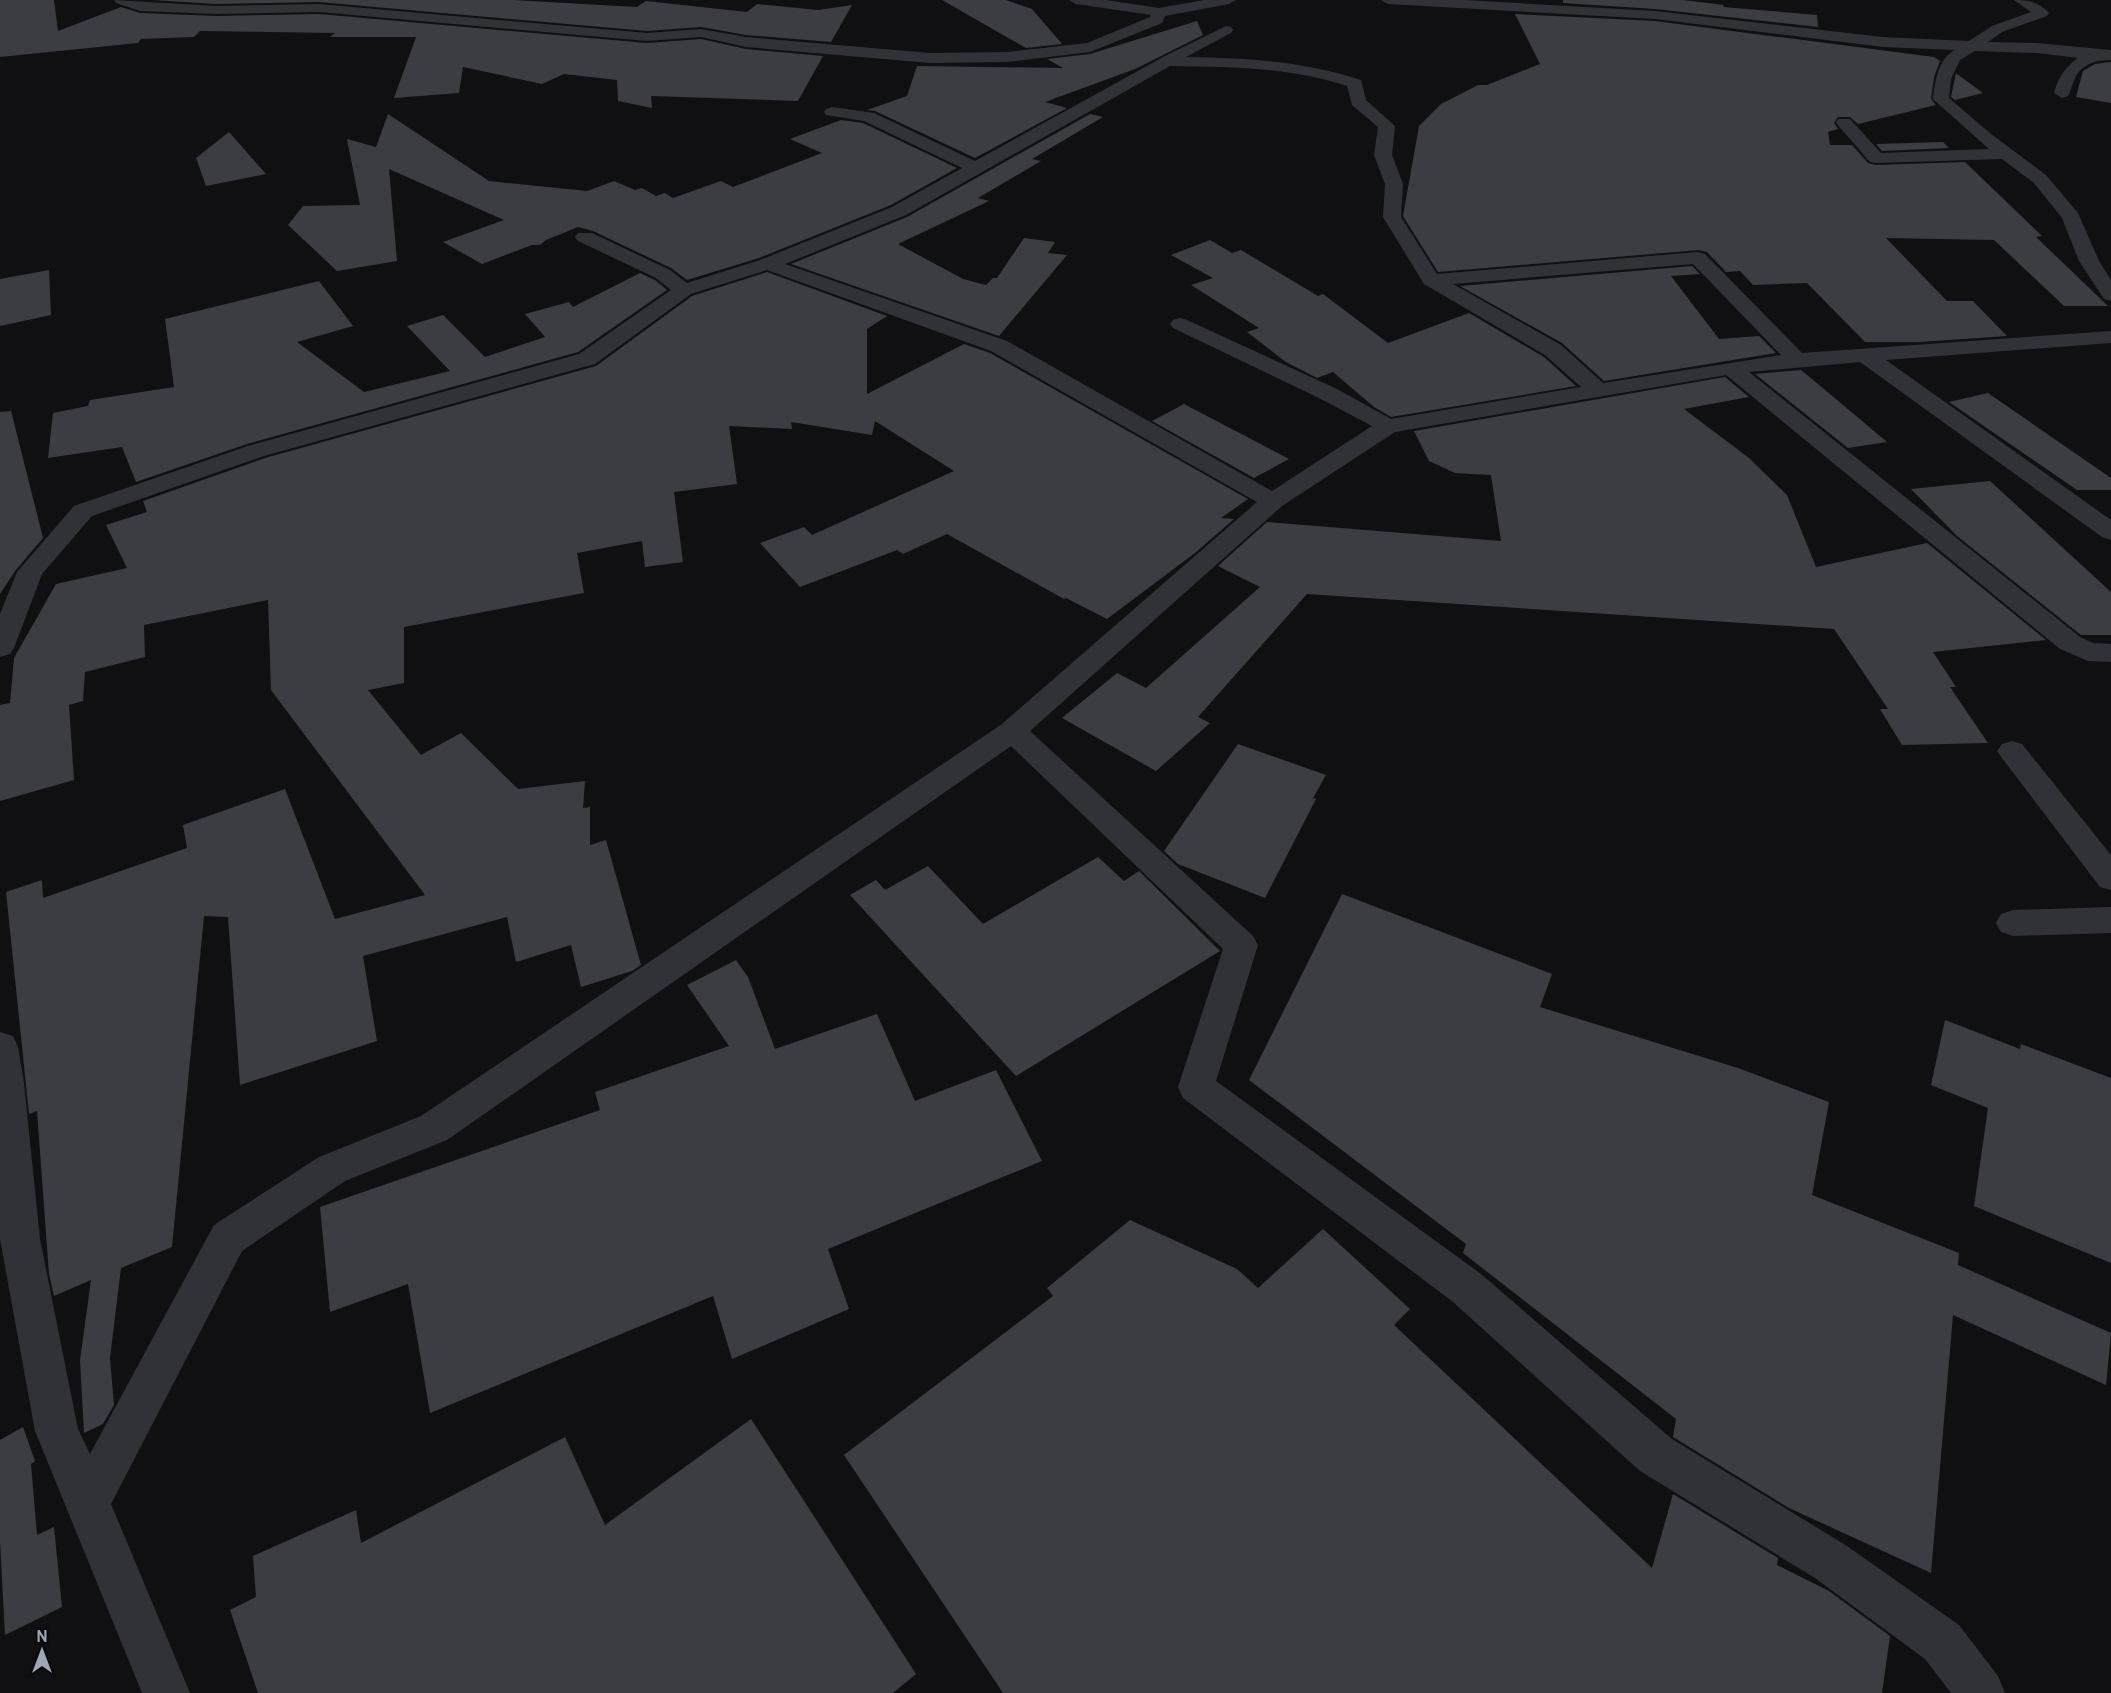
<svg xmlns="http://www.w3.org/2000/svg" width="2111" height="1693" viewBox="0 0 2111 1693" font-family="Overpass,sans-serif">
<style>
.building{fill:#3c3d42}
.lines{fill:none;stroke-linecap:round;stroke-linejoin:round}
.street{fill:#313237;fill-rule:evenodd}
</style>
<rect width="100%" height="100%" fill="#101012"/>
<path class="building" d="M0,0h54l4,31 63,-24 19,6 76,3 103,-2 328,29 54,-4 45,10 77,7 -25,45 -147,-5 1,12 -34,-7 -1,-21 -53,-6 -22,10 -79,-17 -4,26 -65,5 22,-61h-86l5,-4 -135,-2 -6,6 -53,2 -3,4 -138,14z
M152,0h360l125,7 9,-6 101,11 10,-8 61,6 34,-5 -21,37 -85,-7 -45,-8 -54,4 -328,-29 -103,2z
M942,0h64l26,9 30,35 -36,4z
M1563,0h120l41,5 -1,2 94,8 1,12 -163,-18 -92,-6z
M1515,14l140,7 279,36 6,4 -6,16 -3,22 5,6 -78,19 -8,-7h-12l-4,6 4,6 -10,3 2,13h22l16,18 8,2 89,-3 77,74 -6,1 72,69h-44l-70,-66 -108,-2 61,63h26l34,35 -88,6h-54l-58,-59 -54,2 -13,-14 -14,1 -19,-20 -8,-2 -261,22 -35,-56 16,-90 22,-22 37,-19h9l53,-21z
M1197,21l6,14 -68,34 -90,33 22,6 -92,50 -100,-47 -8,-1 40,-14 10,-30 146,2 -16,-9 43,-5z
M2111,62v41l-35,-6 7,-26 12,-7z
M1956,73l1,1 26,19 -28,7 -4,-3z
M388,114l101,67 98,10 27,-10 21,9 7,-2 14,8 9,-3 8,5 48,-17 12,6 89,-34 -32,-14 51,-19 22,3 94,45 -66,37 -132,53 -72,22 -16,-12 -78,-37 -15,-4 -32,13 -6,5h-8l-50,19 -39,-22 61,-22 -115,-51 8,92 -60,10 -49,-46 15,-19 57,-1 -13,-66 29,8z
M1090,114l13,3 -71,42 9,2 -63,37 11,3 -91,43 65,35 23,6 7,-7h4l27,-40 31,4 -7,11 19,2 -68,81 -208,-72 116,-47z
M229,132l37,42 -60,12 -10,-28z
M1943,142l6,6 -67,3 -6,-7z
M1210,240l22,13 9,-3 77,46 5,-2 65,49 81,-30 75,44 32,29 -185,31 -17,-10 -41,-35 -16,6 -31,-16 -39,-30 12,-4 -68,-43 22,-7 -42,-23z
M1692,266l8,8 -29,2 48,63 40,-3 17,17 -172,28 -42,-38 -102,-57z
M49,270l2,45 -51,11v-47z
M767,272l120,44 -20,13v65l97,-50 26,9 258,146 -27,19 13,1 -39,34 -88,66 -41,-21 -2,1 -117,-65 -44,20 -6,-4 -97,37 -40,-44 44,-16 8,8 142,-64 -79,-50 -3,14 -81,-13 1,7 -63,-3 8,58 -63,8 9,70 -38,5 -3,-26 -65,12 7,40 -180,34v56l-36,7 53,65 40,-22 57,56 67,-8 -2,27 7,-1v38l16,-5 35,125 -9,6 -51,16 -10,-42 -55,17 -9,-45 -144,39 14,85 -137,44 -12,-168 -24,-1 -32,331 -51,21 -11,90 4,47 -11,19 -19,9 -4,-73 11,-80 -37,16 -5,-22 -12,-163 -8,3 -23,-222 36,-12 1,18 144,-50 -4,-23 102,-36 50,130 90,-24 -154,-205 -3,-90 -124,25 1,32 -60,15 -2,29 -14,4 5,75 -74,21v-96l10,-2 4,-45 42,-74 71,-16 -21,-43 41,-13 -4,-11 122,-43 331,-92 96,-70z
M640,273l15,7 12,10 -89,62 -331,92 -111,38 -14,-35 -74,11 5,-45 35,-7 2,-6 84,-13 -9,-68 154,-38 34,45 -56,16 67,50 86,-21 -43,-45 36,-11 42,42 60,-20 -20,-23 44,-12 4,5z
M1801,370l23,19 63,53 -39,6 -93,-74z
M1725,377l24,20 -65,12 65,49 38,37 29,72 111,-24 119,97 -113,12 23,35h-6l38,56 -86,2 -22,-36h8l-54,-80 -527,-35 -109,123 12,6 -54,48 -94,-53 55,-45 29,15 114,-101 -42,-21 49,-44 234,19 -10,-66 -36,-2 -26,-12 -15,-30z
M1988,393l123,85v12h-34l-128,-88z
M1184,404l105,55 -35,19 -102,-57z
M11,411l32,127 -28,33 -15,23v-182z
M1990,481l121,111v43h-30l-124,-99 -46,-47z
M1238,744l88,31 -13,23 3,1 -51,99 -87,-34 -14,-13z
M1098,857l26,24 15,-10 81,80 -204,125 -166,-181 26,-15 9,10 43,-24 55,58z
M1342,894l210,80 -12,33 198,61 91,34 -17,93 147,58 -1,12 153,68 -5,52 -153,-70 -22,258 -142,-65 -116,-71 3,-18 -213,-166 3,-9 -217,-164z
M736,960l12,17 27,72 102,-35 38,87 81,-31 46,91 -214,88 21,60 -117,50 -19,-63 -283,117 -22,-129 -78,28 -10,-105 280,-97 -5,-18 134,-46 -42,-61z
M1945,1020l75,29 1,-5 90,34v185l-137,-57 14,-98 -57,-23z
M1130,1220l107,49 21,19 65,-59 87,80 -16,16 258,243 21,-74 105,64 -1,7 52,26 61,45 -8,57h-879l-159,-238 209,-159 -6,-8z
M751,1419l165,255 -23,19h-635l-28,-83 26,-13 -3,-41 103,-46 5,33 204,-106 40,88z
M23,1427l12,34 -4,3 6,71 17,-8 8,80 -57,28 -5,-94v-101z"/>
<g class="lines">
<path class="street" d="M114,0l102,6 103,-2 328,29 54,-4 45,8 184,16 77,-1 80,-9 63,-26 1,-2 -75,-11 -7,-4h37l53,8 45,-8h32l-7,4 -64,12 -3,7 -72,29 -83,10 -77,1 -184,-16 -45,-10 -54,4 -328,-29 -103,2 -76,-3 -24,-8z
M1381,0h83l191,11 228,26 86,4 23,-15 39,-14 -17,-12c15,0 25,2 35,13l-2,3 -45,16 -14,10 49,1 74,7v10c-15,0 -29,4 -36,18 -3,6 -4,13 -7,18l-6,2 -8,-5c4,-15 11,-26 24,-35l-41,-5 -62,-2 -15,9 -9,19 -2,19 42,36 55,41 32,38 21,48 12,19v21l-7,-2 -25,-38 -17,-43 -28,-35 -32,-24 -126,4 -6,-1 -34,-39 2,-4h12l31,34 108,-4 -56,-50c2,-18 5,-40 22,-49l-72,-3 -228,-28 -267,-15z
M1226,26l5,1 2,3 -2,3 -45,24c61,1 116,4 175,23l5,20 29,26 -3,29 11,29 -2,33 36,57 261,-22 7,2 97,99 309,-22v12l-225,17 225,160v20l-9,-3 -242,-175 -111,10 331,265 13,6 18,1v18l-23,-1 -28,-12 -334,-274 -331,57 -113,74 -252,225 223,205 5,9 -42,136 265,193 191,165 175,107 112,79 39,51 7,17h-54l-26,-34 -110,-81 -175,-107 -187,-169 -270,-204 -5,-11 45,-138 -212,-203 -564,394 -102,41 -103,70 -131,253 79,189h-48l-107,-262 -35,-192v-207l13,4 5,11 6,36 16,156 38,190 12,25 124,-229 105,-68 102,-41 581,-392 255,-222 -266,-151 -224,-81 -76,24 -96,70 -331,92 -172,60 -50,58 -28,74 -4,6 -10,3v-43l17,-42 57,-66 174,-60 331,-92 92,-64 -15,-12 -78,-37 -3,-4 3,-4h14l78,37 17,13 73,-23 132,-53 70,-39 -98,-47 -38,-6 -2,-3 2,-3 6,-2 42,6 101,48 190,-105zM1170,66c60,1 120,1 177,20l5,19 26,22 -4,28 11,29 -2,33 41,67 121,71 36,32 -190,32 -54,-30 -150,-69 -7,-2 -7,2 -3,4 3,4 148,71 51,27 -100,65 -265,-150 -222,-77 121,-49zM1693,264l88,91 -178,28 -42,-38 -108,-61z
M2012,741l10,3 89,111v35l-11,-3 -98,-129 -5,-7 5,-7z
M2111,907v26l-98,3 -12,-4 -5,-9 5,-9 12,-4z"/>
</g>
<g transform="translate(42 1651)" stroke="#0b0b0d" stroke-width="4.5" paint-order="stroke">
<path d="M0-4.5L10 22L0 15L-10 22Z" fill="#a0a7b4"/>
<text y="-9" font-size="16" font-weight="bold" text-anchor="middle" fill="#a0a7b4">N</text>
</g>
</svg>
